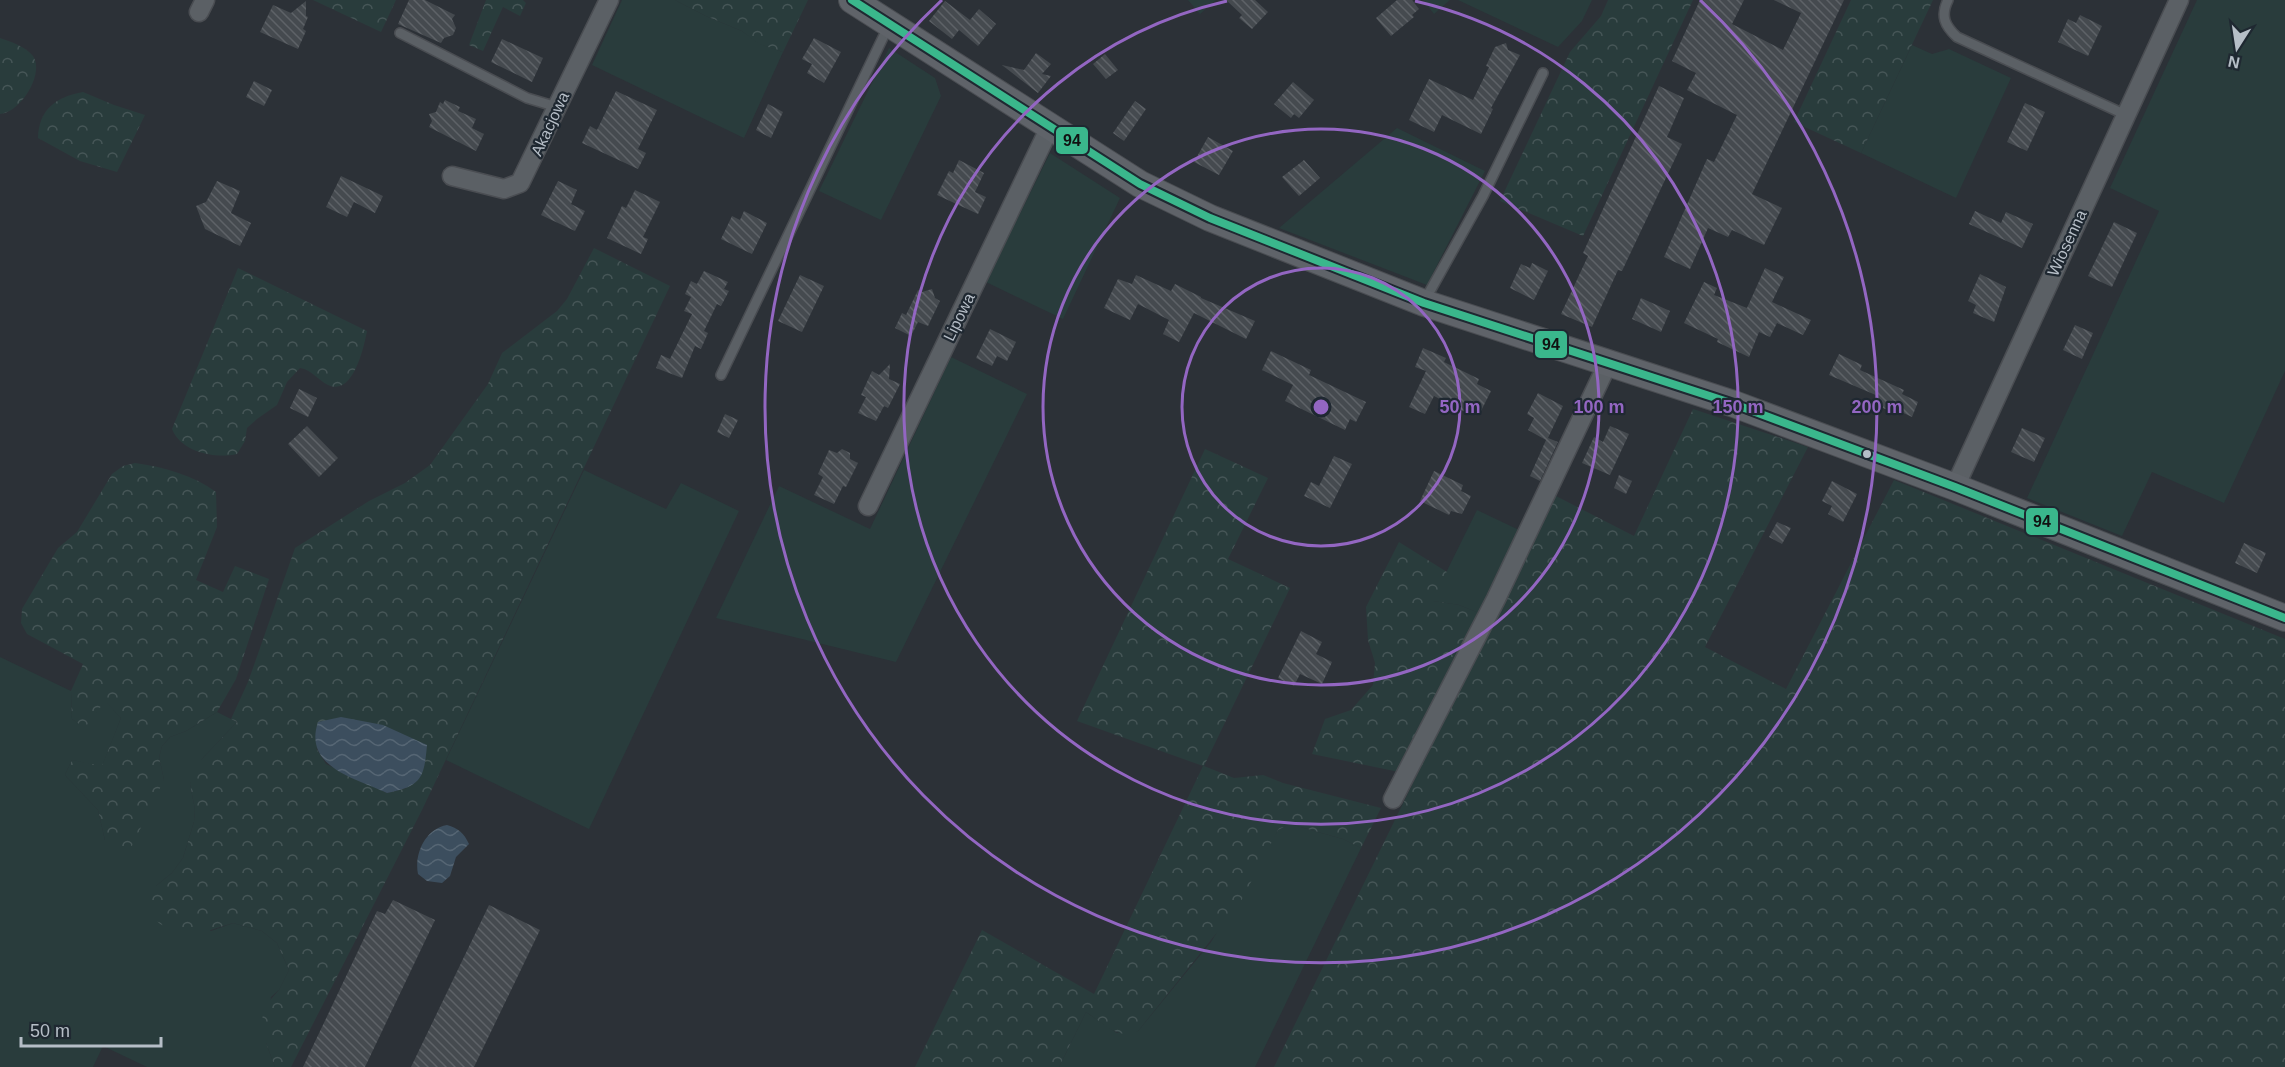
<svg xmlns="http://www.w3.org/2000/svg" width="2285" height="1067" viewBox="0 0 2285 1067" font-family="Arial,sans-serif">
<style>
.grass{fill:#293c3c}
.forest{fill:url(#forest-crowns);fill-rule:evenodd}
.water{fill:url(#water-waves)}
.building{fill:url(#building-back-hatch)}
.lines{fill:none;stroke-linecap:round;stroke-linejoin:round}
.lane-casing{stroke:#4a4d52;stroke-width:12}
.street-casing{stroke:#4a4d52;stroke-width:21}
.secondary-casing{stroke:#4a4d52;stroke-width:28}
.lane{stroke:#5b6065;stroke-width:9}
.street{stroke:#5b6065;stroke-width:18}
.secondary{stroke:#5f6369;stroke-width:26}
.bus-1-casing{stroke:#1f2831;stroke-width:12}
.bus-1{stroke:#3ab78c;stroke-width:8}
.ring{fill:none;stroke:#9366c2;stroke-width:3}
.bus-dot{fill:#b6bec7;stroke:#1f2831;stroke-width:2}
.labels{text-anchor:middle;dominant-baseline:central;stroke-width:4.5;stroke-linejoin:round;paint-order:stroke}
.street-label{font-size:16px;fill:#b6bec7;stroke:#1f2831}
.centre{fill:#9366c2;stroke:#1f2831;stroke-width:3}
.ring-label{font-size:18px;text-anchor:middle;font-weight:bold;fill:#9366c2;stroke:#1f2831;stroke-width:4.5;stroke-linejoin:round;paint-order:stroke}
.line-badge{stroke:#1f2831;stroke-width:2}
.pale-badge-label{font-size:16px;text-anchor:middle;font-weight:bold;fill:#111}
</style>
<defs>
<pattern id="forest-crowns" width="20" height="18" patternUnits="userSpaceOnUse" patternTransform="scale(1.5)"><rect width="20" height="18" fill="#293c3c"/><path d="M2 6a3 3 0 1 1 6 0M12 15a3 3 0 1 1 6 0" fill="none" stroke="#465657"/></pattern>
<pattern id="water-waves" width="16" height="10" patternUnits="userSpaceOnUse" patternTransform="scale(1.5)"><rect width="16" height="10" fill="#3c4e5e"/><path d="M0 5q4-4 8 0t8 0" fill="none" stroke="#566674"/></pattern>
<pattern id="building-back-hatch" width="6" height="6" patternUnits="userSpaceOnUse" patternTransform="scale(1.5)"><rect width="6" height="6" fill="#454a4f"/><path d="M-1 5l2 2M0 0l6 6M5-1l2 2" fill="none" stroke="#5e6267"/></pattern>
</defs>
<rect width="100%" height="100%" fill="#2c3137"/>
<path class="grass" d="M622,0h53l31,16 36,15 18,13 23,8 -39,86 -152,-73z
M1188,0h28l-16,14z
M1423,0h27l-16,14z
M1458,0h134l-10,21 -24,26z
M2197,0h88v371l-61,132 -72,-31 -30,64 -95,-38 132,-287 -49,-23z
M1912,45l20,9 17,-5 62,29 -55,120 -95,-45z
M889,48l46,30 6,18 -60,124 -62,-29z
M1397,128l88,43 -58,114 -148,-57z
M1050,153l70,45 -57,121 -77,-37z
M951,357l76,37 -131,268 -180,-44 63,-132 91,43z
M584,470l82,39 15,-26 58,28 -150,318 -143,-69z
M1477,510l42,20 -40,83 -20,-8 -27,-4z
M0,657l71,34 1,28 13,8 20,-27 16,18 -19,49 -30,-7 -7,15 33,35 7,30 59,-60 -5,-23 3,-11 8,-9 16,-6 31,-19 20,10 -35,37 -12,25 5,25 -1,13 -11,36 -11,15 -16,13 55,45 22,-8 29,8 15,12 12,27 -10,20 -8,7 -5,46 9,24h-128l-44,-21 -10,21h-93z
M1290,824l53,15 18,9 -106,219h-196l27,-55 31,21 21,-2 73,-89 67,-112z"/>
<path class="forest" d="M313,0h83l-15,32z
M486,0h37l3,3 -6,13 -17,-9 -20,44 -14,-6z
M675,0h133l-25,52 -24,-8 -17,-13 -36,-15z
M1608,0h85l-110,236 -83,-35 70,-149 31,-36z
M1851,0h82l-72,153 -67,-31z
M0,38c11,4 25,8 33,18 12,18 -13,57 -33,58z
M83,92l31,13 31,10 -28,57 -37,-11 -42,-23c1,-29 18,-41 45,-46z
M594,248l76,38 -248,524 -131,257h-16l-9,-24 -4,-22 2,-14 15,-17 10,-20 -12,-27 -15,-12 -29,-8 -45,14 -28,-13 -9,-9 -4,-15 9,-14 16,-13 11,-15 11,-36 1,-13 -5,-25 4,-15 8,-10 35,-37 -6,-3 17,-37 47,-134 74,-47 36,-18 25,-18 58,-81 14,-31 55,-42 10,-12zM316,748l91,40 -20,5 -61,-29z
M238,268l129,63c-3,16 -14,66 -39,54 -10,-5 -16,-15 -28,-17l-13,14 -10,23 -20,14 -10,9 -2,13 -8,13c-22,5 -56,-2 -65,-25z
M1693,409l115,38 -103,200 81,42 108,-209 391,159v428h-1011l280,-572 80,41z
M1205,449l63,29 -40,81 62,29 -86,178 30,12 29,-3 20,8 98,25 -20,40 -18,-9 -53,-15 -12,6 -39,75 -101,126c-20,10 -36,-9 -52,-19l-27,55h-144l67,-137 112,64 109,-228 -126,-45z
M135,463c29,4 58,12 81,29l1,35 -21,53 27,12 12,-26 34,13 -33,100 -19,33 -31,19 -16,6 -8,9 -3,11 5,23 -33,68 -16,-2 -10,-6 -7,-30 -33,-35 7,-15 30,6 19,-48 -16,-17 -20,27 -13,-9 -1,-28 12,-27 -56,-30 -6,-11 1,-14 36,-61 19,-16 35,-58 11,-8z
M1399,542l48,30 -14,29 26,4 20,8 -80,159 -87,-18 13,-35 26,-9 22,-25 2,-22 -7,-23 -2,-33z"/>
<path class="water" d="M341,717l42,8 44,20c-3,33 -5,41 -40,48 -32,-15 -84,-26 -69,-71z
M447,825c11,3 17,8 22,19l-13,13 -6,19 -8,7 -15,-2 -9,-7c-4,-20 7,-45 29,-49z"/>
<path class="building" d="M409,0h16l30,15 -3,4 4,9 -3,7 -9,3 -3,5 -43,-19z
M1226,0h29l13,12 -16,17 -13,-11 3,-3z
M1397,0h15l7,9 -7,6 2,2 -23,19 -15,-18z
M1700,0h44l-12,24 51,26 18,-37 -27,-13h70l-92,194 30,14 -18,37 -32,-15 -4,7 -20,-9 -18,41 -26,-12 43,-98 7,3 23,-47 -50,-25 9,-17 -24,-12z
M306,1v15l2,1 -5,12 3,2 -8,18 -38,-17 13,-27 18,8z
M945,1l25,19 9,-11 17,15 -18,22 -19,-16 -7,9 -23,-18z
M2080,15l22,11 -14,30 -30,-14 10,-23 8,4z
M814,38l27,14 -17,31 -17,-10 5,-9 -10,-5z
M502,39l41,19 -11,24 -41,-20z
M1506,43l2,7 12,5 -29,53 2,1 -12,25 -39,-19 -8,17 -25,-12 20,-41 44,21 16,-33 -3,-1 9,-19z
M1036,53l15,11 -9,10 9,2 -13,17 -36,-28 22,5z
M1105,54l13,16 -12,9 -13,-15z
M254,81l18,9 -8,16 -18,-9z
M1293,82l21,18 -15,18 -5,-4 -3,4 -17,-14z
M1659,86l25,12 -17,39 15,7 -60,127 -4,-1 -26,57 -31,-13 27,-58 -5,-3z
M616,91l41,19 -19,39 8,4 -8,16 -56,-26 8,-17 7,4z
M445,100l15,7 -2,4 18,8 -4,9 12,6 -8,17 -47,-24 3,-6 -3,-7 7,-2 4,-10 3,2z
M1135,101l11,8 -22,32 -11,-8z
M2025,103l20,9 -18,39 -20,-9z
M768,104l15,8 -12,26 -15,-8z
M1208,137l25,14 -14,24 -25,-13z
M959,160l25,13 -9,19 11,5 -8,17 -41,-19 12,-24 4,2z
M1304,160l16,18 -21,18 -17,-19z
M341,176l42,20 -8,17 -21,-11 -7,15 -21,-10z
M217,181l23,10 -9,22 20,10 -11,23 -35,-17 -9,-23 10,-4z
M558,181l19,9 -6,14 14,7 -10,20 -34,-16z
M635,190l25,12 -17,35 5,2 -7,15 -34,-16 15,-32 4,2z
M744,211l23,12 -15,31 -31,-15 11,-23 8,4z
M1975,211l26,12 5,-11 27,12 -11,24 -53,-24z
M2114,222l23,11 -25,54 -24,-11z
M1532,263l16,8 -14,29 -24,-12 11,-24 9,4z
M1765,268l19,9 -12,25 39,18 -8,15 -26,-12 -7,14 -11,-5 -10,25 -32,-15 1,-3 -34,-16 20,-41 13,6 -3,7 33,13z
M704,271l24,11 -4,7 5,2 -8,15 -4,-2 -13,27 4,2 -7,16 -6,-3 -13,32 -26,-10 5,-13 9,4 22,-45 -8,-3 7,-14 -6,-3 6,-13 6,3z
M1980,274l26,13 -12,35 -21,-9 3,-8 -8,-4z
M800,275l24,11 -22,46 -24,-11z
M1136,275l35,16 4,-7 26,13v1l54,23 -9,18 -52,-26 -15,29 -16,-8 6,-14 -31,-16 -8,16 -26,-12 14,-29 14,5z
M932,289l3,9 5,3 -12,25 -10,-4 -7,14 -16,-8 7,-15 4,2 12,-25 4,2z
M1641,298l29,13 -9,21 -29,-13z
M2075,325l18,8 -11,26 -19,-9z
M990,329l26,13 -9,19 -10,-5 -5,10 -16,-8z
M1423,348l23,10 -2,4 35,17 -2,5 14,7 -10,20 -10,-5 -4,7 -33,-17 -9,18 -16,-7 17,-36 -11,-4z
M1271,351l40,19 -2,5 57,27 -10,20 -6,-3 -5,11 -60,-29 8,-16 -31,-15z
M1839,354l23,11 -2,5 44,20 -2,4 16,8 -6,15 -17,-8 -1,4 -20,-9 4,-8 -49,-21z
M890,364l-1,15 11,5 -12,24 -4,-2 -8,15 -18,-8 8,-16 -5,-2 11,-24 7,4z
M299,389l18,9 -9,19 -18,-9z
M1538,393l25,13 -15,32 10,4 -18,39 -10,-5 16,-36 -18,-10 6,-12 -7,-4z
M725,414l13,6 -9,18 -12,-6z
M307,426l31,32 -19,19 -31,-33z
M1610,426l19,8 -19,41 -28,-12 12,-26 9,5z
M2022,428l23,10 -11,24 -23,-10z
M842,449l8,4v6l8,4 -12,24 -3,-1 -9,18 -20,-9 9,-18 -5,-3 11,-24 8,3z
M1334,456l18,8 -22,44 -26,-12 7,-14 8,4z
M1434,471l29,14 -2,6 10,5 -9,18 -11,-3 -2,4 -29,-14z
M1619,475l13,6 -6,13 -12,-6z
M1832,481l25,13 -14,28 -15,-8 4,-8 -10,-5z
M1777,522l14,6 -9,16 -13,-7z
M2244,543l22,10 -9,20 -22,-10z
M1301,631l21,11 -6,12 16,8 -10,22 -22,-10 -6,12 -16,-8z
M393,900l42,20 -70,147h-62l74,-156 8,3z
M489,905l51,25 -66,137h-63z"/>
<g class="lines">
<g class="lane-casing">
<path id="lane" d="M1948,0c-8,16 -3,26 9,37l169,78
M400,33l127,65 30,9
M1425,300l58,-104 60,-123
M721,375l167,-348"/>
</g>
<g class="street-casing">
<path id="street" d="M199,12l6,-12
M452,176l52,13 16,-6 89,-183
M1955,487l224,-487
M868,506l182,-379
M1393,799l103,-200 112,-236"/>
</g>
<g class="secondary-casing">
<path id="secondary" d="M852,0l288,184 70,34 214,85 310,101 221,83 330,131"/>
</g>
<use href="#lane" class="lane"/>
<use href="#street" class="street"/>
<use href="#secondary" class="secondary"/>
<g class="bus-1-casing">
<path id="bus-1" d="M852,0l288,184 70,34 214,85 310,101 221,83 330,131"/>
</g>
<use href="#bus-1" class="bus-1"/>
</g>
<g class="ring">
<circle cx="1321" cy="407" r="139"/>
<circle cx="1321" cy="407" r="278"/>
<path d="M1415 1A417 417 0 1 1 1227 1"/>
<path d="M1700 0A556 556 0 1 1 942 0"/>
</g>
<circle class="bus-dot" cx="1867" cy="454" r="5"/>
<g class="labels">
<g class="street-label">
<text transform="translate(550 124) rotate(-65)">Akacjowa</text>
<text transform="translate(2067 243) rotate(-65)">Wiosenna</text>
<text transform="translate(959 317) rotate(-64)">Lipowa</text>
</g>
</g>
<circle cx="1321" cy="407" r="9" class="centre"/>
<g class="ring-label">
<text x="1460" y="413">50 m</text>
<text x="1599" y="413">100 m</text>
<text x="1738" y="413">150 m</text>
<text x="1877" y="413">200 m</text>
</g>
<g class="line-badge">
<rect x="1055" y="126" width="34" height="29" rx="6" fill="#3ab78c"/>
<rect x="1534" y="330" width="34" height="29" rx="6" fill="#3ab78c"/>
<rect x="2025" y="507" width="34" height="29" rx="6" fill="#3ab78c"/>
</g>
<g class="pale-badge-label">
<text x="1072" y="146">94</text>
<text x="1551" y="350">94</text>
<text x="2042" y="527">94</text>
</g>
<g transform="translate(2237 48) rotate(192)" stroke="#1f2831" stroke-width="4.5" paint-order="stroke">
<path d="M0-4.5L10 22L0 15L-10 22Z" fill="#b6bec7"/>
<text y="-9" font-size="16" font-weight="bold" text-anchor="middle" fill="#b6bec7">N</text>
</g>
<path d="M21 1037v9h140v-9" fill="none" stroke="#b6bec7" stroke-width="3"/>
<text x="30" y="1037" font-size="18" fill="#b6bec7" stroke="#1f2831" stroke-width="4.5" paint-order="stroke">50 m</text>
</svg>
